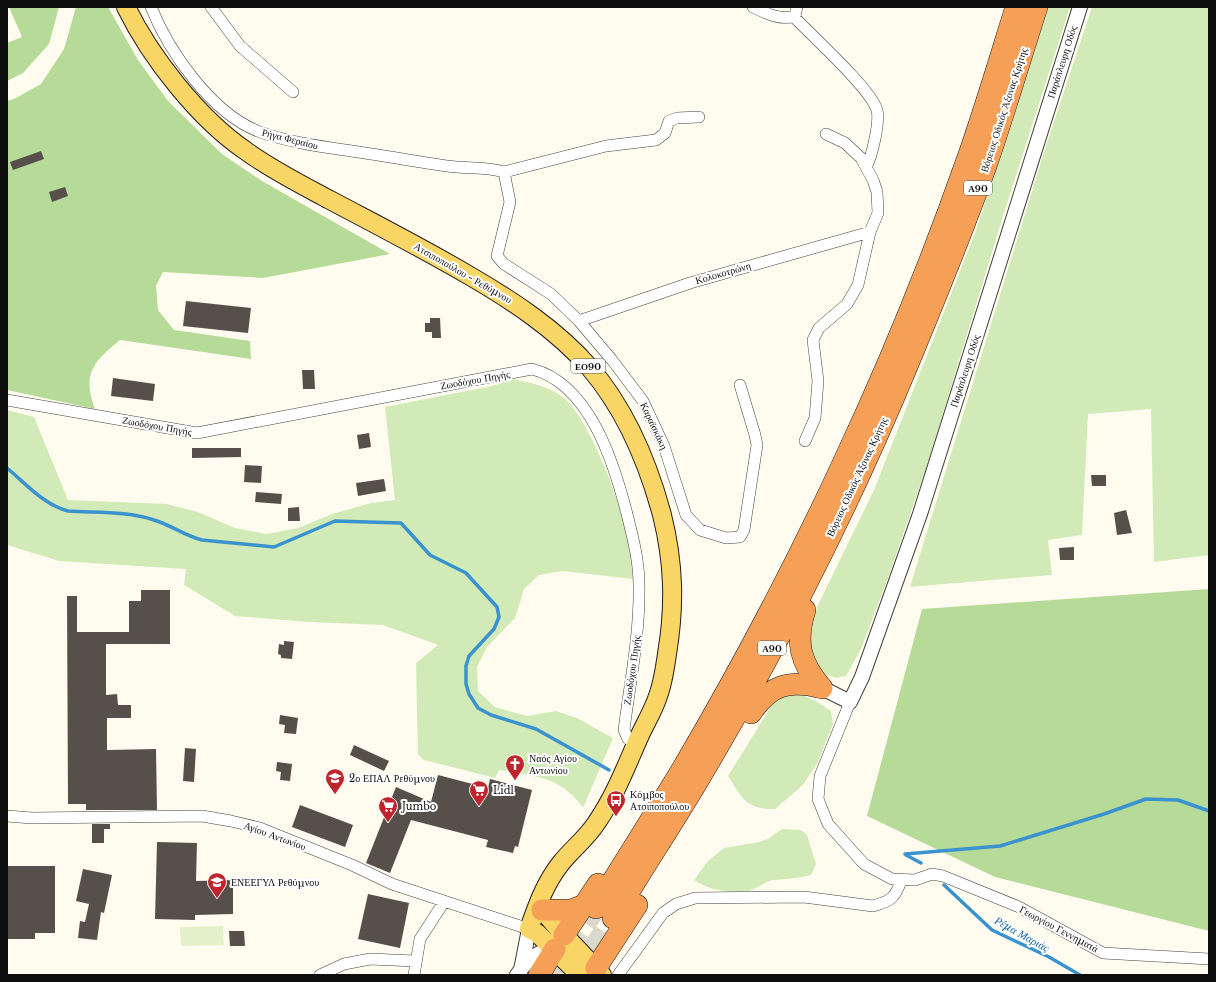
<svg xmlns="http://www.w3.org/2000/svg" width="1216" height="982" viewBox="0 0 1216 982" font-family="'Libre Baskerville',serif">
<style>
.green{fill:#d2eab8}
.forest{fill:#b6da98}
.pitch{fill:#e3f1ca}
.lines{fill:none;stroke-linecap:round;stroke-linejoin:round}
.stream{stroke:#3a93ce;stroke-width:3.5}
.building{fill:#574f4a}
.motorway-tunnel{stroke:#dbd8cd;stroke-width:21;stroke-dasharray:21 10;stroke-linecap:butt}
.minor-casing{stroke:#414141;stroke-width:12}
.tertiary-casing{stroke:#414141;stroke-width:16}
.primary-casing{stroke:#1f1f1f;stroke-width:20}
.motorway-casing{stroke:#1f1f1f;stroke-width:22}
.minor{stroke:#fff;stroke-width:11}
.tertiary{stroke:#fff;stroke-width:14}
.primary{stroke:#f9d565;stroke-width:18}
.motorway{stroke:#f59f57;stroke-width:21}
.labels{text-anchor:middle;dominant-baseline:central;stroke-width:4;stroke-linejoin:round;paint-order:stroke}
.shield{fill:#fff;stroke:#565656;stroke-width:1}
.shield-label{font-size:9px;font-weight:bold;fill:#0e0e0e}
.street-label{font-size:10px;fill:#0e0e0e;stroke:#fff}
.poi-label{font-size:10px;fill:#0e0e0e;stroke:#fff;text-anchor:start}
.water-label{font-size:11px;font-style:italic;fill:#1665a1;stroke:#fff}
</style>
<rect width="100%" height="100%" fill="#fffcef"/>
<path class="green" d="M1047,7h23l-67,209 -74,244 -41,118 -27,71 -15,27 -10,2 -10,-3 -10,-7 -8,-33 9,-28 57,-117 101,-257 52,-156z
M1092,7h117v548l-55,7 -3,-153 -63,5 -6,121 -34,5 4,35 -142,12 134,-435z
M513,379c18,4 36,7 51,19 25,21 56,103 63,136 3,15 4,30 6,45l-71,-8 -23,4 -15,14 -9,29 -28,29 -10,20 1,24 17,16 32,9 29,-5 21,7 36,20 -30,70c-22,-32 -49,-32 -84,-38l-4,8 -71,-18 -6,-5 -2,-92 22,-18 -55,-20 -75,-3 -73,-6 -51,-31 2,-16 -127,-8 -52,-16v-135l27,7 34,83 99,4 31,8 37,16 31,6 32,-6 34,-14 39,-11 24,-3 -10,-93 107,-21z
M797,693l19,8 15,10 2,13 -15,38 -15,23 -28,24c-30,0 -32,-10 -47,-33l46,-74 12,-8z
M782,829l19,1 6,5 9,29 -5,11c-12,3 -24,4 -37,5 -9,1 -17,9 -26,11 -17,3 -40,-1 -54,-11l14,-19 16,-13 35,-6 9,-3z"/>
<path class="forest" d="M9,7h50l-10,37 -26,29 -16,8v-38l15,-6z
M76,7h32l30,53 30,41 54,53 40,27 128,73 -127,24 -100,-6 -7,14 2,24 16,20 76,11 1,18 -131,-19c-27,22 -38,34 -25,69l-88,-19v-289l7,-2 27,-15 23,-35z
M1209,589v342l-214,-54 -128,-61 55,-207z"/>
<path class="pitch" d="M223,926l1,19 -43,1 -1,-19z"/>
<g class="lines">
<path class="stream" d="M7,468c18,15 37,37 61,43 28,2 59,0 86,9 17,5 31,16 48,20l72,7 61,-26 66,2 29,32 36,18 31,34 2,10 -5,12 -25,27 -3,10v18l3,10 9,14 13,7 45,14 73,41
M905,854l95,-8 104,-32 42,-15 32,1 31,11
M906,855l15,8
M944,885l48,45 57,27 31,18"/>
</g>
<path class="building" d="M41,151l3,8 -31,11 -3,-8z
M65,187l3,9 -16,6 -3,-10z
M186,301l65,7 -3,25 -65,-7z
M430,318h10l1,20h-9v-6h-7v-9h5z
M302,370h12l1,19h-12z
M113,378l42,6 -2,17 -42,-5z
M369,433l2,14 -12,2 -2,-14z
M192,448h49v9l-49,1z
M245,465l17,1 -1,17 -17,-1z
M1091,475h15v11h-14z
M384,479l2,12 -28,5 -2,-13z
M256,492l26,2 -1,10 -26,-2z
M299,507l1,14h-12v-13z
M1126,510l6,23 -15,2 -3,-22z
M1074,547v13h-14l-1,-12z
M141,590h29v54h-64v51l11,-1 1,11h13v13h-24v32l49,-1 1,61h-71v-6h-18l-1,-208h10v36h52v-31h12z
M284,641l10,1 -2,17 -11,-1v-3l-3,-1 1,-10 5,1z
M280,715l18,3 -2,16 -12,-1 1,-8 -6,-1z
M354,745l35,16 -5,10 -34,-16z
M185,748l11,1 -2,33 -11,-1z
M277,762l15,2 -2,17 -10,-1 1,-8 -5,-1z
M438,775l50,13 2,-9 42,11 -14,57 -3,-1 -2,7 -27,-6 2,-7 -77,-20 -21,53 -24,-10 30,-76 35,15z
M300,805l53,20 -8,22 -53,-20z
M92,824h18v5h-6v14h-12z
M157,842l40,1 -1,38 37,-1v34l-38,1v5l-40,-1z
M7,866h48v67h-20v6h-28z
M83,869l29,6 -8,38 -3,-1 -4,28 -19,-2 2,-17 5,1 4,-18 -13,-3z
M368,894l41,9 -9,45 -42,-9z
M229,931h15l1,15h-15z"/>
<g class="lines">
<path class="motorway-tunnel" d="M551,975l45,-67
M575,975l38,-57"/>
<g class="minor-casing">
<path id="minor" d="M151,7c18,45 61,107 109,125 31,11 65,15 98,20 30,4 59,10 89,14 21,3 37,0 57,6l6,30 -13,54 7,8 47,30 28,27 33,39 31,41 21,45 22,69 14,15 26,8 14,-1 4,-7 13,-85 -2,-10 -15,-50
M211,7l29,39 53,46
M753,7c12,6 28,14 42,9l2,-9
M793,16c19,20 77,72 84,94 3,12 -5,47 -11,57
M504,172l102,-26 50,-6 9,-7 4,-12 8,-3 22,-1
M579,321l111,-38 180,-51
M7,400l190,33 335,-64c58,15 82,94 95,145 6,24 12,47 12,71 1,49 -9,97 -15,145l4,9 8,5
M805,441l10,-23 3,-37 -5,-41 6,-12 28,-24 11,-19 12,-53 8,-19 -1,-21 -4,-12 -12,-22 -16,-15 -19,-9
M850,702l-30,74 -2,23 10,25 36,40 28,15 23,1 17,-6 11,2 76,31 84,46 106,6
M7,816l25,2 170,-2 29,5 29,7 92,37 40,19 137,45
M320,975l24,-11 26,-5 45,2
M414,975l6,-36 24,-37
M618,975l45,-62 13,-9 19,-6 109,-1 69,9c18,-5 22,-8 28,-25"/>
</g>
<g class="tertiary-casing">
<path id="tertiary" d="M822,688l28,14 12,-25 58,-163 160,-507
M521,970l8,-41
M517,975c9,-14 21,-25 38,-26"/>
</g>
<g class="primary-casing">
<path id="primary" d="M126,7c25,51 73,112 120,144 26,19 56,34 84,49 47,25 94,49 140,76 43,25 87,54 120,92 35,41 58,95 72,147 12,48 13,91 5,139 -2,14 -4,29 -9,42 -4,13 -12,26 -18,39 -13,29 -25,61 -43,87 -10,16 -25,27 -36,41 -16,20 -24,43 -32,66l8,4 43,42
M538,905l26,30 38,40"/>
</g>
<g class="motorway-casing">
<path id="motorway" d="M805,610c-10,32 -5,53 17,78
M751,713c19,-28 38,-34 71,-25
M596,908c28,-46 57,-91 85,-137 59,-100 114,-204 163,-310 46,-98 87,-199 123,-301 18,-51 33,-102 49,-153
M542,910h29l13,-5
M613,918c27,-45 56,-89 83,-134 80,-134 152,-275 212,-420 27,-65 54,-131 78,-198 18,-52 34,-106 51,-159
M564,935l34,-51
M596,968l41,-63
M539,975l16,-26"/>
</g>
<use href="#minor" class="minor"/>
<use href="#tertiary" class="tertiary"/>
<use href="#primary" class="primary"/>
<use href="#motorway" class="motorway"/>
</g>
<defs>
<g id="church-pin" transform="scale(1)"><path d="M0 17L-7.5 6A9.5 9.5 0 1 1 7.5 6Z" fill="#bf252d" stroke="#fff"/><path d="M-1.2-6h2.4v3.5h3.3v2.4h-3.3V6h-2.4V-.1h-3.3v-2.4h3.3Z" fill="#fff"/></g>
<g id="school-pin" transform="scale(1)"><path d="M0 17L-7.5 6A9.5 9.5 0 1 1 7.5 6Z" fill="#bf252d" stroke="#fff"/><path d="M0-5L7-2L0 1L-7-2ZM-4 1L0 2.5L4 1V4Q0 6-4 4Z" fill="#fff"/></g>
<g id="supermarket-pin" transform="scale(1)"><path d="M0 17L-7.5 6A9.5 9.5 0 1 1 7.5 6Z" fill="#bf252d" stroke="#fff"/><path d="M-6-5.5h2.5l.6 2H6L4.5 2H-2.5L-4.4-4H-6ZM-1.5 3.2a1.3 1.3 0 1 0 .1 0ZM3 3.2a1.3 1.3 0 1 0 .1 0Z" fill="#fff"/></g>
<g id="bus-pin" transform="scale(1)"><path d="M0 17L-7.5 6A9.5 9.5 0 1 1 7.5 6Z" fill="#bf252d" stroke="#fff"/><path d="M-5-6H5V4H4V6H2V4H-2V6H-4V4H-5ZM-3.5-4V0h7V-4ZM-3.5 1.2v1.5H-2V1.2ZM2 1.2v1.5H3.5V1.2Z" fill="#fff"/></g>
</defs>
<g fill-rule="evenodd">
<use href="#church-pin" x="515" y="764"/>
<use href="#school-pin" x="335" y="778"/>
<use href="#supermarket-pin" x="479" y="790"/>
<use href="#bus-pin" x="616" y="800"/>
<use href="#supermarket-pin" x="388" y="806"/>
<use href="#school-pin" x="217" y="882"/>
</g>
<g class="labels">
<g class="shield">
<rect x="964" y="181" width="28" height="14" rx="3"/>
<rect x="571" y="359" width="34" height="14" rx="3"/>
<rect x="758" y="641" width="28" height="14" rx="3"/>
</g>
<g class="shield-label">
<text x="978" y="188">Α90</text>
<text x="588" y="366">ΕΟ90</text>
<text x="772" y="648">Α90</text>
</g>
<g class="street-label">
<text transform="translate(1062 62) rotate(-72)">Παράπλευρη Οδός</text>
<text transform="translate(1004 110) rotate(-72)">Βόρειος Οδικός Άξονας Κρήτης</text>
<text transform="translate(290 139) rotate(14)">Ρήγα Φεραίου</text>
<text transform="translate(463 273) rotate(30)">Ατσιποπούλου - Ρεθύμνου</text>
<text transform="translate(723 273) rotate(-16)">Κολοκοτρώνη</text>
<text transform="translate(965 371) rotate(-72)">Παράπλευρη Οδός</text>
<text transform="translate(475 380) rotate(-10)">Ζωοδόχου Πηγής</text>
<text transform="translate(157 426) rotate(10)">Ζωοδόχου Πηγής</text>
<text transform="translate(654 426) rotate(65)">Καραϊσκάκη</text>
<text transform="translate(857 477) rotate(-65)">Βόρειος Οδικός Άξονας Κρήτης</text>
<text transform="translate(632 670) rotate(-82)">Ζωοδόχου Πηγής</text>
<text transform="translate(275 836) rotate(20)">Αγίου Αντωνίου</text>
<text transform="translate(1059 929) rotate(28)">Γεωργίου Γεννηματά</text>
</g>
<g class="poi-label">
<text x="529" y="758">Ναός Αγίου<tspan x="529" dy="12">Αντωνίου</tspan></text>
<text x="349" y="778">2ο ΕΠΑΛ Ρεθύμνου</text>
<text x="493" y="790">Lidl</text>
<text x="630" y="794">Κόμβος<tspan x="630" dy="12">Ατσιποπούλου</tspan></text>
<text x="402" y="806">Jumbo</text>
<text x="231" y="882">ΕΝΕΕΓΥΛ Ρεθύμνου</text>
</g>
<g class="water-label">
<text transform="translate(1022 934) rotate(29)">Ρέμα Μαριάς</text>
</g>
</g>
<rect width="1216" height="982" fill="none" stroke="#0e0e0e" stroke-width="16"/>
</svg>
